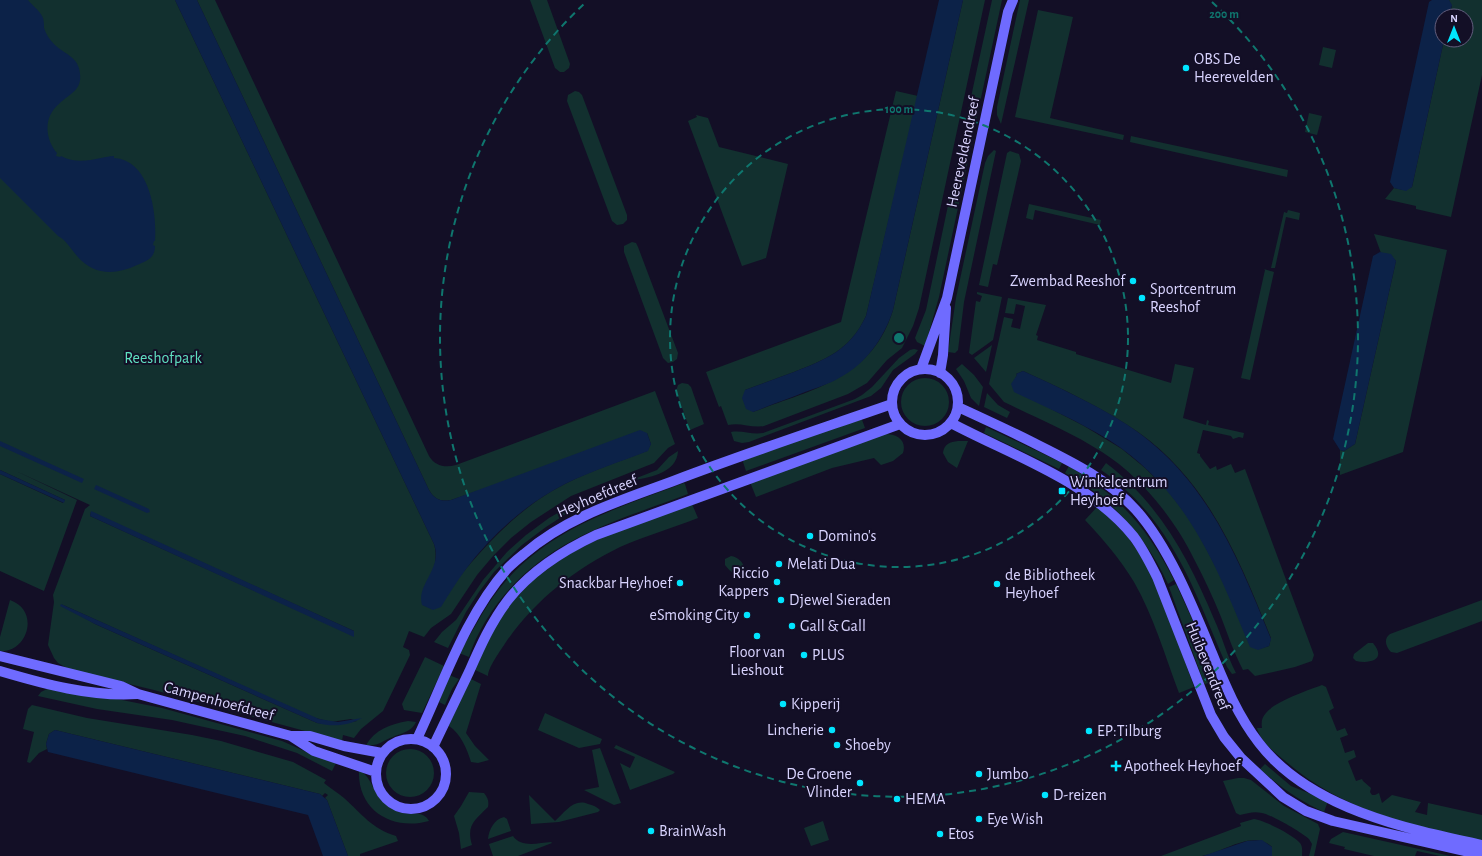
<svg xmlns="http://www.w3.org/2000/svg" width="1482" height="856" viewBox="0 0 1482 856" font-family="'Alegreya Sans',sans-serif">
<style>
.green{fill:#12302f;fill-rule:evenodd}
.water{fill:#0c2248}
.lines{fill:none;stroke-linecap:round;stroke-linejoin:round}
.secondary{stroke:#6f6bff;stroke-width:10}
.ring{fill:none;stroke:#0f766e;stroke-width:2;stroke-dasharray:7 5}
.poi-dot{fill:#00e5ff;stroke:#130f26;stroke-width:1.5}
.labels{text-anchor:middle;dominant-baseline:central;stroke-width:4;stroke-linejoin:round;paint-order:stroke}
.poi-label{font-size:16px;fill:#d9d4ff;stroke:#130f26;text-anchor:start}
.street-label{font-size:16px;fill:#d9d4ff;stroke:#130f26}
.park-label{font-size:16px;fill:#5fe0c0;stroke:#130f26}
.centre{fill:#0f766e;stroke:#130f26;stroke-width:2}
.ring-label{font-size:12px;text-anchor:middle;font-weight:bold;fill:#0f766e;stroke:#130f26;stroke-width:4;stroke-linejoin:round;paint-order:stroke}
</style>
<rect width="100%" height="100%" fill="#130f26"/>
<path class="green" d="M0,0h175l259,544c6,18 -6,44 -11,61l9,4c37,-43 70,-88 120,-118 29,-17 63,-28 95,-40l4,-7 -4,-11 -196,67c-10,2 -17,-1 -22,-10l-232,-490h18l214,456c6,10 16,12 27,9l199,-74 20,53 -7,4 -14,15 -83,33 -40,26 -20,16 -18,18 -16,19 -26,39 -20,14 -7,9 -15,-6 -6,16 6,3 1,5 -27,56 -22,18 -7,9 -11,-3 -1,6 -188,-51 -75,-18 -14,-5 -7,-4 -4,-5 -6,-13 6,-43 -1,-7 32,-86 5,-4 -74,-34 61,29 -33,91 -44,-20v-97l63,29 2,-3 -65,-30zM91,512l263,119v5l-264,-120zM61,604l251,113 19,5 20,-3 6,2 -20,4 -20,-2 -222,-99z
M530,0h17l23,64 -1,4 -5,4h-4l-5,-4z
M963,0h22l-66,308 -6,18 -11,22 -15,12 -20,23 -19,11 -84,32c-13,2 -24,-4 -36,-1l-7,-19 -2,1 -13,-35 135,-50 55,-231 22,5 -52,220c-16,34 -39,43 -72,56 -16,6 -33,12 -49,18l8,22c60,-23 119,-33 140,-102z
M992,0h10l-27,126 -5,-1 -3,-2 -1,-3z
M1020,0h9l-28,124 -4,-9v-8z
M1449,0h33v75l-31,142 -35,-8v-3l-31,-7 9,-11 10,2 8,-3 32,-147h22v-24h-17l3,-10z
M1038,10l35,7 -23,101 74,17 -1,5 -108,-23z
M1323,47l13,3 -4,18 -13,-3z
M575,91l4,1 3,3 45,120v5l-4,4 -6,1 -5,-4 -45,-120 1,-6z
M1309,113l13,3 -5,19 -12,-3z
M696,115l12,3 11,29 69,17 -22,94 -24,8 -54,-145 9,-4z
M966,135l7,2 -34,160 -14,49 -8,-4 -2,-4 11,-28 36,-171z
M1131,136l157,34 -1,7 -157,-35z
M994,150l2,1 -32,151 -6,48 -3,3 -7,-1 8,-54 29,-135 3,-7z
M1010,151l9,3 2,7 -24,104 -4,-1 -5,23 -9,-2 28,-132z
M1029,204l72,16 -1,5 -65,-15 -2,10 -7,-2z
M1288,210l12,3 -1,7 -13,-3 -11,51h-4l13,-56 3,1z
M1374,234l73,16 -44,202 -63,23v-25l4,1 11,-7 41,-183 -6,-6 -9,-2z
M632,242l4,1 2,4 40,106 -1,6 -4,3 -5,1 -5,-5 -39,-106v-6z
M1264,269l10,3 -24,108 -9,-2 24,-108z
M977,292l25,5 -9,43 -21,15 -3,-2 7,-52 4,1 2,-6 -5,-2z
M1008,298l38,7 -10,30 2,1 -1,4 39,12v2l95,29 4,-19 19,4 -11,50 23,7 1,-5 2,1 -1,4 36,8 -1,5 -4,-1 -6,2 -2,-3 -28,-6 -6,23 3,1v2l10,13 6,-3 1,4 14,-6 4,9 10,-4 69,186 -2,6 -17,6 -40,9 -7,-7 -5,1c-9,-17 -15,-35 -22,-53 -8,-20 -17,-39 -27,-58 -20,-41 -54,-83 -92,-107 -31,-20 -65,-34 -98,-50l-15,-18 15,-67 9,2 -2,8 9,2 5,-23 -9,-2 -2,10 -9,-1zM1023,371c39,18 79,36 115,61 71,50 102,129 133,206l-2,8 -10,3 -61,-116 -12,-19 -19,-24 -22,-22 -23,-19 -38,-23 -33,-17 -38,-26 4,-8 -1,-1z
M992,345l-6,27 -12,-14z
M914,349l4,1 -3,4 -22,16 -12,18 -10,8 -122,46 -7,1 -8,-2 -3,-9c11,-2 21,3 32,1l92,-34 7,-4 10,-8 27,-29 11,-8z
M962,364l12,11 9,12 -4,19 -8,-8 -7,-17 -8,-12z
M901 402a24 24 0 1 1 48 0a24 24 0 1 1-48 0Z
M682,383l6,1 3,3 13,37 -14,6 -14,-39 2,-6z
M987,393l11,12 12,7 -3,6 -23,-11z
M861,417l4,11 -119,43 -3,-9 1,-2z
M986,427l68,32 8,4 -3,6 -75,-36z
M885,434c12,0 22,6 18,19l-10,8 -12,4 -7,-7 -42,10 -76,29 -6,-15z
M958,441h10l-11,27 -9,-6 -5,-9c1,-9 7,-11 15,-12z
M678,451c-1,23 -31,27 -49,30l28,-11 12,-13z
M1106,463c53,40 83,96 108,156 8,17 13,37 22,54l-4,1 -5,-7c-33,-76 -54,-147 -126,-197z
M1069,466c51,31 78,61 105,114l-6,4c-22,-48 -57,-86 -103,-111z
M684,483l1,1 3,10c-77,29 -146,46 -196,117 -10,15 -18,30 -23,46l-10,-4c14,-21 24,-44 40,-64 48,-60 116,-80 185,-106z
M582,499l-13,13 -23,15 -24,18 -28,27 -15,20 -13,20 -18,36 -14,-6 8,-10 14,-12 27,-40 24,-28 19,-17 23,-17z
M692,504l6,14c-26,10 -53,18 -78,29 -45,22 -85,53 -114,95 -5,8 -18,25 -18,34l-15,-7 20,-41 21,-28 19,-20 34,-25 36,-18z
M1098,506l30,31 21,31 30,77 15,42 -15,6c-14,-37 -25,-76 -45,-111 -14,-23 -31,-43 -49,-62z
M731,556c7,1 12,6 14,13l-4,6c-7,1 -12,-5 -16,-10v-6z
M1176,584l16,35 24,60 -1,2 -10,3 -1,-1 -35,-96z
M10,600c31,11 17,53 -10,51v-14z
M1482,600v21l-85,32 -6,-1c-5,-5 -8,-13 -1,-18z
M1368,643h5c14,17 -3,21 -17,18l-3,-3 1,-4z
M425,657l19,9 -22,47 -18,-3 -2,-6z
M449,675l10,4 -7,10 -7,16 -6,-3z
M469,678l12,6 -15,49 9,13 14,14 -11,3 -7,-1c-4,-13 -10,-28 -22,-36l4,-14z
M1322,685l4,2 8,21 -5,3 8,20 8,-3 3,7 -8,3 5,15 9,-3 2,7 -8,4 8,20 6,-2 1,2 8,7 -1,4 2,3h3l4,-2 3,10 10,-8 29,7 -6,10 12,3 1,-12 54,12v26c-73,-16 -140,-30 -198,-81 -10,-8 -23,-18 -27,-32h5c-1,-6 0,-11 4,-15 8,-11 42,-23 56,-28z
M49,688l48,7 65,13 120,33 29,13 25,9 -4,8 -35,-18 -52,-17 -73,-16 -75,-11 -59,-13 3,-4z
M32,705l55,13 105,17 29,6 72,21 33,18 -2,3c6,5 14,10 20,15 18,16 28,31 52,38l2,5 -38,13v2h-12l-21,-56 -2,-2 3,-3 -3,-2 -3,3 -2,-2 -265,-64 -6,4 -3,10 1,5 -8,4 -9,10 -3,-1 7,-30 -11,-3 5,-20z
M545,713l57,26 -2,5 -21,4 -41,-18z
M408,721l8,1c-4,10 -15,11 -23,15 -10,3 -15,10 -27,8 9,-15 24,-21 42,-24z
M616,745l59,27 -2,2 -43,16 -10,-27 10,5 5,-11 -21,-9z
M600,748l21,55 -7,2 -30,-15 15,-3 -7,-37z
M386 773a24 24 0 1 1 48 0a24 24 0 1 1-48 0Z
M1265,764l26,22 37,15 -4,11c-24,-11 -44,-25 -64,-43z
M359,770c15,8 13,26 30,36 4,3 9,6 14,7 9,1 21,-2 26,8 -36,10 -72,-10 -70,-51z
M1238,778h6l7,2 33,26 34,18 2,5 -6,27h-5l3,-12 -3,-5c-8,-7 -37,-24 -47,-26 -8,-2 -14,0 -22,2l-4,-2 -13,-32z
M469,792l15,1c4,5 5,8 4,14 -13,13 -22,18 -16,38l-11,4 -2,-16 -5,-17 7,-10z
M529,795l26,26c10,-9 19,-23 33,-17 5,1 9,3 12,6l-2,2 -39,10 -28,2z
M504,817l3,2 4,12 -23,8c1,-9 6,-20 16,-22z
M1254,819c10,1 41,17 46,24 3,4 2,8 2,13h-30v-9c-20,-18 -49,6 -70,9 -13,0 -28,0 -41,0l80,-30 -1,-3z
M823,821l6,19 -18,6 -7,-18z
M1343,832l103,23 4,1h-10l-23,-5 -2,5h-41l-30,-7 1,-2 -16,-4 2,-4z
M513,836c8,12 25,7 38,6l1,1 -34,13h-25l-4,-12z"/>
<path class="water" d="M0,0h28c4,5 11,10 14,16 2,3 2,8 2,12 2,6 5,11 9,15 10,11 26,13 27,31 2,17 -11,20 -21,30 -16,13 -14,35 -2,49l-1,3 4,1 1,-1c13,7 26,5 40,2 5,-1 8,-2 13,-2v2c36,2 43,55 41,83h-1l-1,4 2,1c0,12 -8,15 -18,19 -21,10 -43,11 -60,-9 -6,-7 -11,-16 -19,-20l-58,-58z
M175,0h22l232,490c5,9 12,12 22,10l189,-70 7,3 4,11 -3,7c-28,11 -57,20 -83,33 -39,20 -73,50 -99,85 -9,12 -17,25 -25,38l-8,3 -11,-5c-6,-21 21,-36 12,-61z
M939,0h24l-70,310c-9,28 -27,54 -54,68 -10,6 -23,10 -34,14 -17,7 -35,13 -52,20l-7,-3 -4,-11 3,-8c16,-6 33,-12 49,-18 33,-13 56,-22 72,-56z
M1432,0h17l3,5 -3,11h-7v24h2l-32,147 -6,4 -12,-3 -4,-6 39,-180z
M1380,252l11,2 5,7 -41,183 -11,7 -4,-1 -7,-11 40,-183z
M1023,371c35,16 70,32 103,53 79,51 111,131 145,215l-2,7 -11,4 -8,-3c-34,-82 -63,-157 -141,-207 -31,-19 -63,-33 -95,-48l-3,-8 6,-9 -1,-1z
M0,441l84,38 -2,4 -82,-37z
M0,470l65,30 -1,3 -64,-29z
M96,485l53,24 1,3 -3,1 -53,-24z
M91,511l263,120v6l-264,-121z
M61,604l258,115 19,3 24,-4c-14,8 -29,9 -45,5l-222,-99 -35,-18z
M55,730l265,64 7,6 21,56h-25l-15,-41 -260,-63 -2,-8 3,-10z
M1262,840l10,7v9h-69l44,-15z"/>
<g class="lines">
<path class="secondary" d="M921,369l26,-71 61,-286 5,-12
M892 402a33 33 0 1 1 66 0a33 33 0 1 1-66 0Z
M940,373l3,-18 3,-47
M958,407c24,11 48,22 72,34 38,19 77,37 106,69 33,37 57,97 76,143 13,32 26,63 47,90 50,65 147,86 223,102
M951,423c62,33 137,57 183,114 9,12 16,26 23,40l54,138 13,22 17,21 42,39 23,14 27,10 149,34
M0,656l121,30 17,8 153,42h19l34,10 38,7
M0,671c44,13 91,26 137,23
M291,736l23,15 62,21
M417,739c27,-57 48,-123 91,-171 5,-5 11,-10 16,-14 44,-38 99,-54 152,-74 71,-27 144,-51 216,-76
M376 774a35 35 0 1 1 70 0a35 35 0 1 1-70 0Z
M433,747c12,-25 24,-50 36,-75 11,-25 22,-50 39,-72 22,-28 56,-50 88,-65l304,-111"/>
</g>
<g class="ring">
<circle cx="899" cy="338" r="229"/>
<path d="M1212 2A459 459 0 1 1 586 2"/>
</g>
<g class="poi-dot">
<circle cx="1186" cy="68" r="4"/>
<circle cx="1133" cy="281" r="4"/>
<circle cx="1142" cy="298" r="4"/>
<rect x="1058" y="487" width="8" height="8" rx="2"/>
<circle cx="810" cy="536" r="4"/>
<circle cx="779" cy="564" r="4"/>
<circle cx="777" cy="582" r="4"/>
<circle cx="680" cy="583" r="4"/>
<circle cx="997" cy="584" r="4"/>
<circle cx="781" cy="600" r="4"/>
<circle cx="747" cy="615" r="4"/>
<circle cx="792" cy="626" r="4"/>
<circle cx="757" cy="636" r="4"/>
<circle cx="804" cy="655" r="4"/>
<circle cx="783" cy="704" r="4"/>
<circle cx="832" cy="730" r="4"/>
<circle cx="1089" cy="731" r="4"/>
<circle cx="837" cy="745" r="4"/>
<path d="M1114 760h4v4h4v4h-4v4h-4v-4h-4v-4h4z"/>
<circle cx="979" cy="774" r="4"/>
<circle cx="860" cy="783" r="4"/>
<circle cx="1045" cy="795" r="4"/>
<circle cx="897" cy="799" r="4"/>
<circle cx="979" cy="819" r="4"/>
<circle cx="651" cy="831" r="4"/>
<circle cx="940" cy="834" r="4"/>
</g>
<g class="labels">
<g class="poi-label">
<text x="1194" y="59">OBS De<tspan x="1194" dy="18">Heerevelden</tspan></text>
<text x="1125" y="281" text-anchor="end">Zwembad Reeshof</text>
<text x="1150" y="289">Sportcentrum<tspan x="1150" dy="18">Reeshof</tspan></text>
<text x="1070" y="482">Winkelcentrum<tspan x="1070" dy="18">Heyhoef</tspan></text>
<text x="818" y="536">Domino's</text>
<text x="787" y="564">Melati Dua</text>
<text x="769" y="573" text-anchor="end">Riccio<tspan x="769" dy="18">Kappers</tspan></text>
<text x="1005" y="575">de Bibliotheek<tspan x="1005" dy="18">Heyhoef</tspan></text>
<text x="672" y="583" text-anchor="end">Snackbar Heyhoef</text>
<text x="789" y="600">Djewel Sieraden</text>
<text x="739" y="615" text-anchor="end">eSmoking City</text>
<text x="800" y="626">Gall &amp; Gall</text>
<text x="757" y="652" text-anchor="middle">Floor van<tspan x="757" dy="18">Lieshout</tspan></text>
<text x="812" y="655">PLUS</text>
<text x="791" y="704">Kipperij</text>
<text x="824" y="730" text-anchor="end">Lincherie</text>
<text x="1097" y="731">EP:Tilburg</text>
<text x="845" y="745">Shoeby</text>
<text x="1124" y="766">Apotheek Heyhoef</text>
<text x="852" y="774" text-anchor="end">De Groene<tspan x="852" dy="18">Vlinder</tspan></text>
<text x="987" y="774">Jumbo</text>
<text x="1053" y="795">D-reizen</text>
<text x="905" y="799">HEMA</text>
<text x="987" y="819">Eye Wish</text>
<text x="659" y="831">BrainWash</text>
<text x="948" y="834">Etos</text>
</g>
<g class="street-label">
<text transform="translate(963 152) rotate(-78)">Heereveldendreef</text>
<text transform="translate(597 496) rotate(-23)">Heyhoefdreef</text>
<text transform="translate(1208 666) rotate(68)">Huibevendreef</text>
<text transform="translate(219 701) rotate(15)">Campenhoefdreef</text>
</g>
<g class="park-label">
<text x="163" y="358">Reeshofpark</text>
</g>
</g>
<circle cx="899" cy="338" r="6" class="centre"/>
<g class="ring-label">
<text x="1224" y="18">200 m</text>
<text x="899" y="113">100 m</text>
</g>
<g transform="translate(1454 28)"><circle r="19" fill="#130f26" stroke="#625e7d"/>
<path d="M0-3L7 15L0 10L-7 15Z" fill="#00e5ff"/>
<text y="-6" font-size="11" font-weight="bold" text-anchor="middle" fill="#d9d4ff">N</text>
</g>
</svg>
